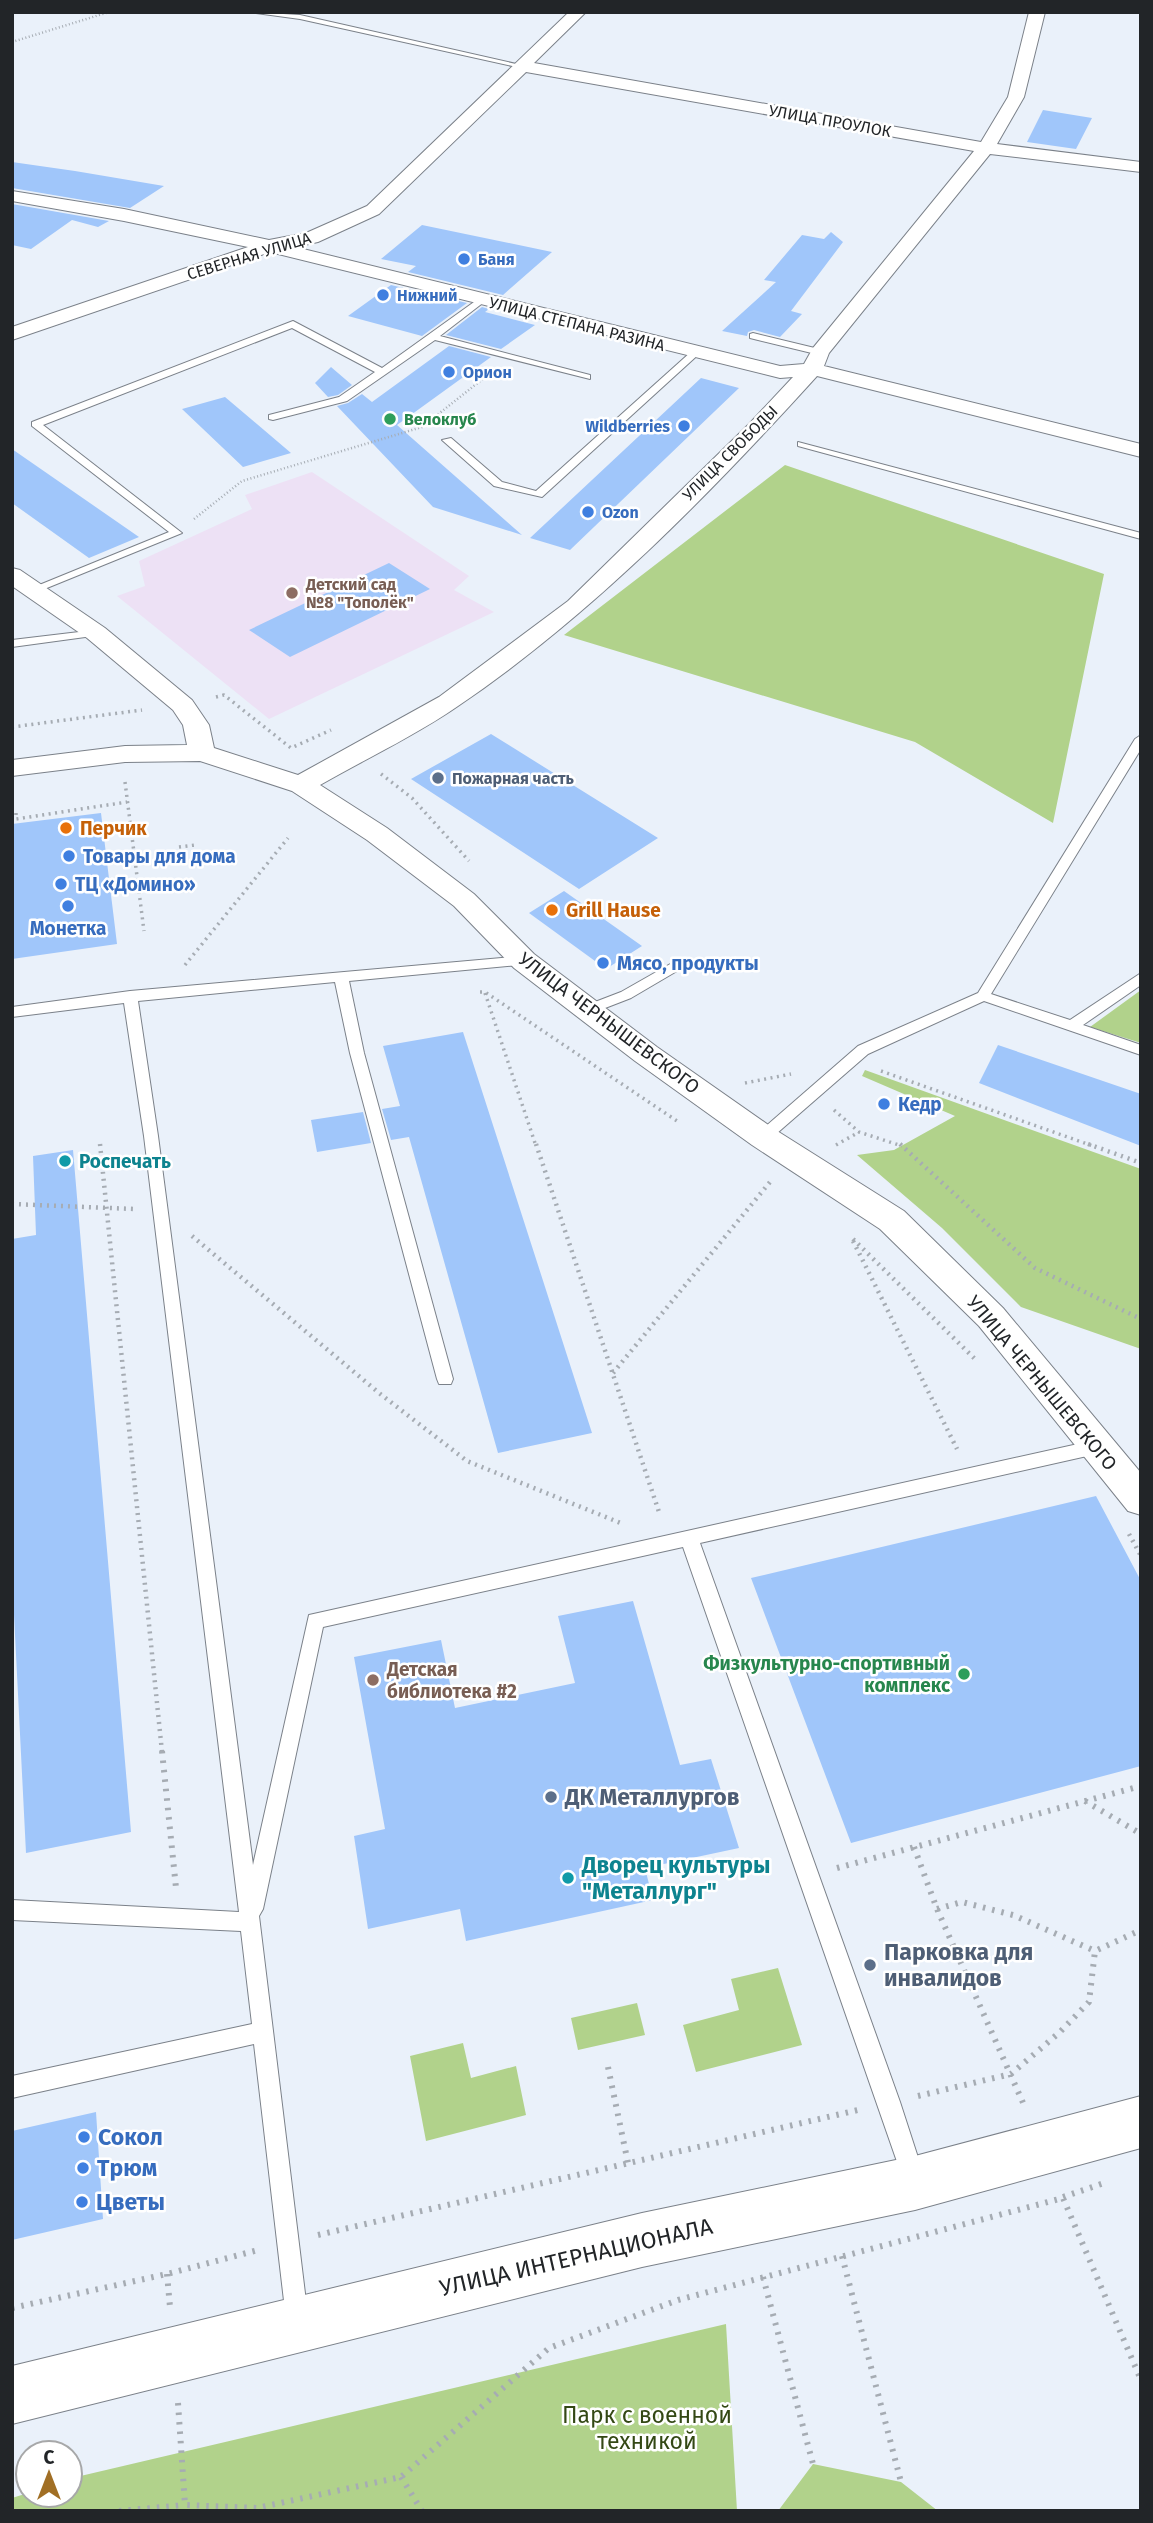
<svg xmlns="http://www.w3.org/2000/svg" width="1153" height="2523" viewBox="0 0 1153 2523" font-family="'Fira Sans',sans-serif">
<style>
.education{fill:#ede1f5}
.green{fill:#b1d28b}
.building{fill:#a0c6fa}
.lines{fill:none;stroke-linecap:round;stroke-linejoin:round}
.service-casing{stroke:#7b8189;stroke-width:2}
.minor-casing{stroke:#7b8189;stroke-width:2}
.secondary-casing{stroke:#7b8189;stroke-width:2}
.path-far3{stroke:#a6acb3;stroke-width:2.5;stroke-dasharray:1 2.5;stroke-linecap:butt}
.path-far2{stroke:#a6acb3;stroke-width:3.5;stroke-dasharray:2 4.5;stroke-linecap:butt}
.path-far1{stroke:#a6acb3;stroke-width:4.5;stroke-dasharray:2 5;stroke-linecap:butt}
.path{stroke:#a6acb3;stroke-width:6;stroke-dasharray:2.5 7;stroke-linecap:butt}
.service{fill:#fff;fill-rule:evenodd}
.minor{fill:#fff;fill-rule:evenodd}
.secondary{fill:#fff;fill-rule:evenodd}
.shop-dot{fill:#3f7fe0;stroke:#fff;stroke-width:2.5}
.leisure-dot{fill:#2e9e5b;stroke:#fff;stroke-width:2.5}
.education-dot{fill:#8d6e63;stroke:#fff;stroke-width:2.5}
.service-dot{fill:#5c6f8a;stroke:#fff;stroke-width:2.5}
.food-dot{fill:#e8710a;stroke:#fff;stroke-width:2.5}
.culture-dot{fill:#0f9aa8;stroke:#fff;stroke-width:2.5}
.labels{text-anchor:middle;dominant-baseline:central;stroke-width:5;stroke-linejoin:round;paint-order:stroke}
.far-street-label{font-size:16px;fill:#222528;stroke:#fff}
.far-shop-label{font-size:16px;font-weight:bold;fill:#366cbe;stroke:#fff;text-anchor:start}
.far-leisure-label{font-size:16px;font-weight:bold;fill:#27864d;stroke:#fff;text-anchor:start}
.far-education-label{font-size:16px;font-weight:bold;fill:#785e54;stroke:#fff;text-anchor:start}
.far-service-label{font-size:16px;font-weight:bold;fill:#4e5e75;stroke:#fff;text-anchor:start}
.food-label{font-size:19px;font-weight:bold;fill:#c56008;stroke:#fff;text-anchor:start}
.shop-label{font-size:19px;font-weight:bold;fill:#366cbe;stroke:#fff;text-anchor:start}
.street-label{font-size:19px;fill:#222528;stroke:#fff}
.culture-label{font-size:19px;font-weight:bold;fill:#0d838f;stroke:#fff;text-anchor:start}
.leisure-label{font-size:19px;font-weight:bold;fill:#27864d;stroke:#fff;text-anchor:end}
.education-label{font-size:19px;font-weight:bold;fill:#785e54;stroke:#fff;text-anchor:start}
.near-service-label{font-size:23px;font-weight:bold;fill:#4e5e75;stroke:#fff;text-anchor:start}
.near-culture-label{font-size:23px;font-weight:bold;fill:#0d838f;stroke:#fff;text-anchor:start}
.near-shop-label{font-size:23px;font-weight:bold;fill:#366cbe;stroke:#fff;text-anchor:start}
.near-street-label{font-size:23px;fill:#222528;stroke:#fff}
.near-park-label{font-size:23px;fill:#334814;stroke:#fff}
</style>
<rect width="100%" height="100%" fill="#eaf1fa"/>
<path class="education" d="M312,472l157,104 -15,14 40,22 -225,107 -152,-123 28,-10 -6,-25 113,-52 -7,-14z"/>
<path class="green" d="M785,465l319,109 -51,249 -138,-81 -351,-107z
M1141,990v53l-51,-16z
M865,1070l276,99v180l-120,-42 -79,-79 -85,-73 37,-5 61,-34 -93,-40z
M778,1968l24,77 -106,27 -13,-47 56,-15 -8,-31z
M637,2003l8,32 -67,15 -7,-32z
M463,2043l8,35 45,-12 10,49 -100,26 -16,-85z
M726,2324l11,187h-725v-13l16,-5 42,2 2,-17z
M813,2464l88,18 37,29h-160z"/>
<path class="building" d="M1043,110l49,8 -16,31 -49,-7z
M12,162l63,9 89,15 -34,22 -118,-20z
M12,204l97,17 -11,6 -26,-7 -41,29 -19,-4z
M422,225l130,27 -49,43 -95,-23 8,-6 -35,-7z
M831,232l12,10 -52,69 11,3 -22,23 -26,-7 -6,2 -1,4 -25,-5 54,-49 -12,-2 38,-45 22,4z
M391,285l76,18 -45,33 -74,-20z
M482,307l7,2 -4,3 50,13 -34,24 -55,-14z
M449,346l42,11 -94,68 125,110 -89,-28 -96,-101 11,-3 14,-9 10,8z
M331,367l21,18 -14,10 -10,2 -13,-14z
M701,378l38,10 -169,162 -40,-12z
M225,397l66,56 -48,14 -61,-58z
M12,449l127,88 -50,21 -77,-55z
M389,563l41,26 -140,68 -41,-27z
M491,734l167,104 -79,51 -168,-110z
M101,813l16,131 -105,15v-135z
M564,891l78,55 -36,23 -77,-56z
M463,1032l129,401 -94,20 -89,-316 -18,3 -9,-31 18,-3 -17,-60z
M998,1045l143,49v52l-162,-63z
M363,1112l8,31 -54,9 -6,-32z
M73,1150l58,682 -105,21 -14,-278v-336l24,-4 -3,-79z
M1096,1496l45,85v185l-290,77 -100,-265z
M633,1601l47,164 31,-6 28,89 -94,20 8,32 -187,41 -6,-32 -92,20 -14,-93 31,-7 -31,-172 87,-17 14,68 120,-25 -17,-67z
M96,2112l7,107 -91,21v-109z"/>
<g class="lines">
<g class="service-casing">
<path id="service" d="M249,12l51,3 225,51 -4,2 -221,-49z
M481,297l3,1v4l-44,34 150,39v4l-155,-39 -88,61 -74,19 -4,-1v-4l70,-18 36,-25 -83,-44 -249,97 139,108 -145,59 -10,-2 142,-58 -137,-106v-4l261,-101 89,47z
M753,333l70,17 2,2 -5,3 -70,-17v-4z
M692,351l8,2 -158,144 -48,-11 -52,-46 9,-2 51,44 34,9z
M798,442l343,91v6l-343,-93z
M96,630l4,1v4l-88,12v-7z
M1141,735v14l-150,245 79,26 71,-47v12l-58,40 58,20v10l-157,-54 -116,53 -100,87h-10l-2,-4 2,-4 100,-87 120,-53 157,-254z
M524,956l5,2 2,3 -2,3 -180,17 15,72 89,326 -2,5h-12l-2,-5 -87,-326 -15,-71 -197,19 20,135 95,729 56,-250 787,-175 6,2 2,5 -2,5 -6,2 -396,89 200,559 24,74 -3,8 -8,3 -8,-3 -3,-8 -219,-629 -360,80 -60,282 -4,7 49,402 -3,8 -8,3 -8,-3 -3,-8 -32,-274 -242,54v-22l240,-52 -11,-93 -229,-11v-20l227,12 -95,-776 -20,-133 -112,14v-10l118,-16z
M672,963l7,5 -2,3 -46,27 -44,17 -7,-5 2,-3 39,-15z"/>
</g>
<g class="minor-casing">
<path id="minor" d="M569,12h17l-52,51 447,79 27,-45 21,-85h16l-21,85 -27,47 144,18v10l-151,-18 -161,199 -5,13 317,78v13l-324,-81c-109,120 -225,239 -359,330 -43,30 -93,53 -138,79l67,43 87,66 60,60 123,93 117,82 130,82 99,97 138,165v42l-13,-4 -149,-185 -99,-97 -128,-84 -117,-84 -121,-93 -60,-62 -87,-66 -75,-49 -92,-30 -75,1 -113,14v-16l113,-14 62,-1 -4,-20 -10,-15 -86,-72 -75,-52v-18l8,2 85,58 87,72 17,25 5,23 84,27 141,-78 129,-96 181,-177 44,-47 -13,1 -510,-126 -258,88v-13l236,-80 -124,-26 -112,-20v-10l112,18 145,31 37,-7 61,-27zM526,72l448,79 -161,197 -9,16 -24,2 -485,-119 23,-5 61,-28z"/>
</g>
<g class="secondary-casing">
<path id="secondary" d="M1141,2096v52l-226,62 -273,57 -630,157v-58l630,-153 273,-57z"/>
</g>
<path class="path-far3" d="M12,42l97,-30
M194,519l48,-38 180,-54 67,-53"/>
<path class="path-far2" d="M216,697l8,-2 67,53 40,-18
M12,727l130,-17
M381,774l31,24 57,63
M125,782l19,149
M16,813v6l111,-17
M179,847l16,-2
M185,965l103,-127
M480,992h5l195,131
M485,993l51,153
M881,1071l212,75
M745,1083l46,-9
M834,1110l25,22 43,14
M836,1145l23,-13"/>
<path class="path-far1" d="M100,1144l62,608
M536,1144l124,371
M900,1144l135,124 106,51
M1088,1144l53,19
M12,1204l122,5
M192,1236l187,157 88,68 156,63
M853,1239l124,122
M853,1241l104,208
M613,1373l157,-191
M1129,1534l12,22"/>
<path class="path" d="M162,1751l14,137
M1085,1801l56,33
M914,1847l23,62 87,196
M837,1868l304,-82
M937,1909l25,-7 51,13 82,36
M608,2067l20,96
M918,2096l93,-22 49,-42 29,-30 6,-51 46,-21
M1063,2197l44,-15
M318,2235l540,-125
M842,2256l59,226
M167,2274l3,33
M763,2277l50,187
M12,2308l155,-34 91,-24
M178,2403l7,102 72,3 144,-31 148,-129 129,-48 385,-102 78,182
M401,2477l21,34
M119,2511l66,-6"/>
<use href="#service" class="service"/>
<use href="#minor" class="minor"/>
<use href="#secondary" class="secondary"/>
</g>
<g class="shop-dot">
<circle cx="464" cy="259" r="7"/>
<circle cx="383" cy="295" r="7"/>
<circle cx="449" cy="372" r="7"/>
<circle cx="684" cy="426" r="7"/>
<circle cx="588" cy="512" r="7"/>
<circle cx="69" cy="856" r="7"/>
<circle cx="61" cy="884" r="7"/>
<circle cx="68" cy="906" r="7"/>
<circle cx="603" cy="963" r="7"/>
<circle cx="884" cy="1104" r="7"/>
<circle cx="84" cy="2137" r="7"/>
<circle cx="83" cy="2168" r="7"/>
<circle cx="82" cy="2202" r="7"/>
</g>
<g class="leisure-dot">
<circle cx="390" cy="419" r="7"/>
<circle cx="964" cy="1674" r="7"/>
</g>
<g class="education-dot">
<circle cx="292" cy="593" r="7"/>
<circle cx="373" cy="1680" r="7"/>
</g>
<g class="service-dot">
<circle cx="438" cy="778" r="7"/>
<circle cx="551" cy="1797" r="7"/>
<circle cx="870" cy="1965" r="7"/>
</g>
<g class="food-dot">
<circle cx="66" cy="828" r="7"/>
<circle cx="552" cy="910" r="7"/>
</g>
<g class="culture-dot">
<circle cx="65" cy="1161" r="7"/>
<circle cx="568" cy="1878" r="7"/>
</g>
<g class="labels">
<g class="far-street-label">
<text transform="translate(830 121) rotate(10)">УЛИЦА ПРОУЛОК</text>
<text transform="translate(249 256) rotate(-17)">СЕВЕРНАЯ УЛИЦА</text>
<text transform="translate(577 324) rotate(14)">УЛИЦА СТЕПАНА РАЗИНА</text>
<text transform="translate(730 453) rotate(-45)">УЛИЦА СВОБОДЫ</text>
</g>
<g class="far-shop-label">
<text x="478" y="259">Баня</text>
<text x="397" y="295">Нижний</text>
<text x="463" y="372">Орион</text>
<text x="670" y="426" text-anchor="end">Wildberries</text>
<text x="602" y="512">Ozon</text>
</g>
<g class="far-leisure-label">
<text x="404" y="419">Велоклуб</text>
</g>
<g class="far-education-label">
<text x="306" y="584">Детский сад<tspan x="306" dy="18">№8 "Тополёк"</tspan></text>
</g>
<g class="far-service-label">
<text x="452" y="778">Пожарная часть</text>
</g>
<g class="food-label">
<text x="80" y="828">Перчик</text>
<text x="566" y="910">Grill Hause</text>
</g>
<g class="shop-label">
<text x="83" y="856">Товары для дома</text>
<text x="75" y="884">ТЦ «Домино»</text>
<text x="68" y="928" text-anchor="middle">Монетка</text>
<text x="617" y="963">Мясо, продукты</text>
<text x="898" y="1104">Кедр</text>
</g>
<g class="street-label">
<text transform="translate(609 1023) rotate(37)">УЛИЦА ЧЕРНЫШЕВСКОГО</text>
<text transform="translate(1042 1383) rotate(50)">УЛИЦА ЧЕРНЫШЕВСКОГО</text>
</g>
<g class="culture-label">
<text x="79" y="1161">Роспечать</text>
</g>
<g class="leisure-label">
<text x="950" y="1663">Физкультурно-спортивный<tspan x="950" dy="22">комплекс</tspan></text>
</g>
<g class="education-label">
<text x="387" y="1669">Детская<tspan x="387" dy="22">библиотека #2</tspan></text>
</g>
<g class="near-service-label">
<text x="565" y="1797">ДК Металлургов</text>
<text x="884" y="1952">Парковка для<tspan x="884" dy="26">инвалидов</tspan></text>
</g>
<g class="near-culture-label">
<text x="582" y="1865">Дворец культуры<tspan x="582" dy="26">"Металлург"</tspan></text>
</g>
<g class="near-shop-label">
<text x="98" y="2137">Сокол</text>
<text x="97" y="2168">Трюм</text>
<text x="96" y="2202">Цветы</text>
</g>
<g class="near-street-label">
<text transform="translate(576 2257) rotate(-13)">УЛИЦА ИНТЕРНАЦИОНАЛА</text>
</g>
<g class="near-park-label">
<text x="647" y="2415">Парк с военной<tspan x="647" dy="26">техникой</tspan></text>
</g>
</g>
<rect width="1153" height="2523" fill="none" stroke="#222528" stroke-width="28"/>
<g transform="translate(49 2474)"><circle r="33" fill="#ffffff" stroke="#a7a8a9" stroke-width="2"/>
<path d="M0-5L12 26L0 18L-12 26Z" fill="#a16f25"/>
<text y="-10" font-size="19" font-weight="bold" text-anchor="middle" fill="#222528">С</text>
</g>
</svg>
